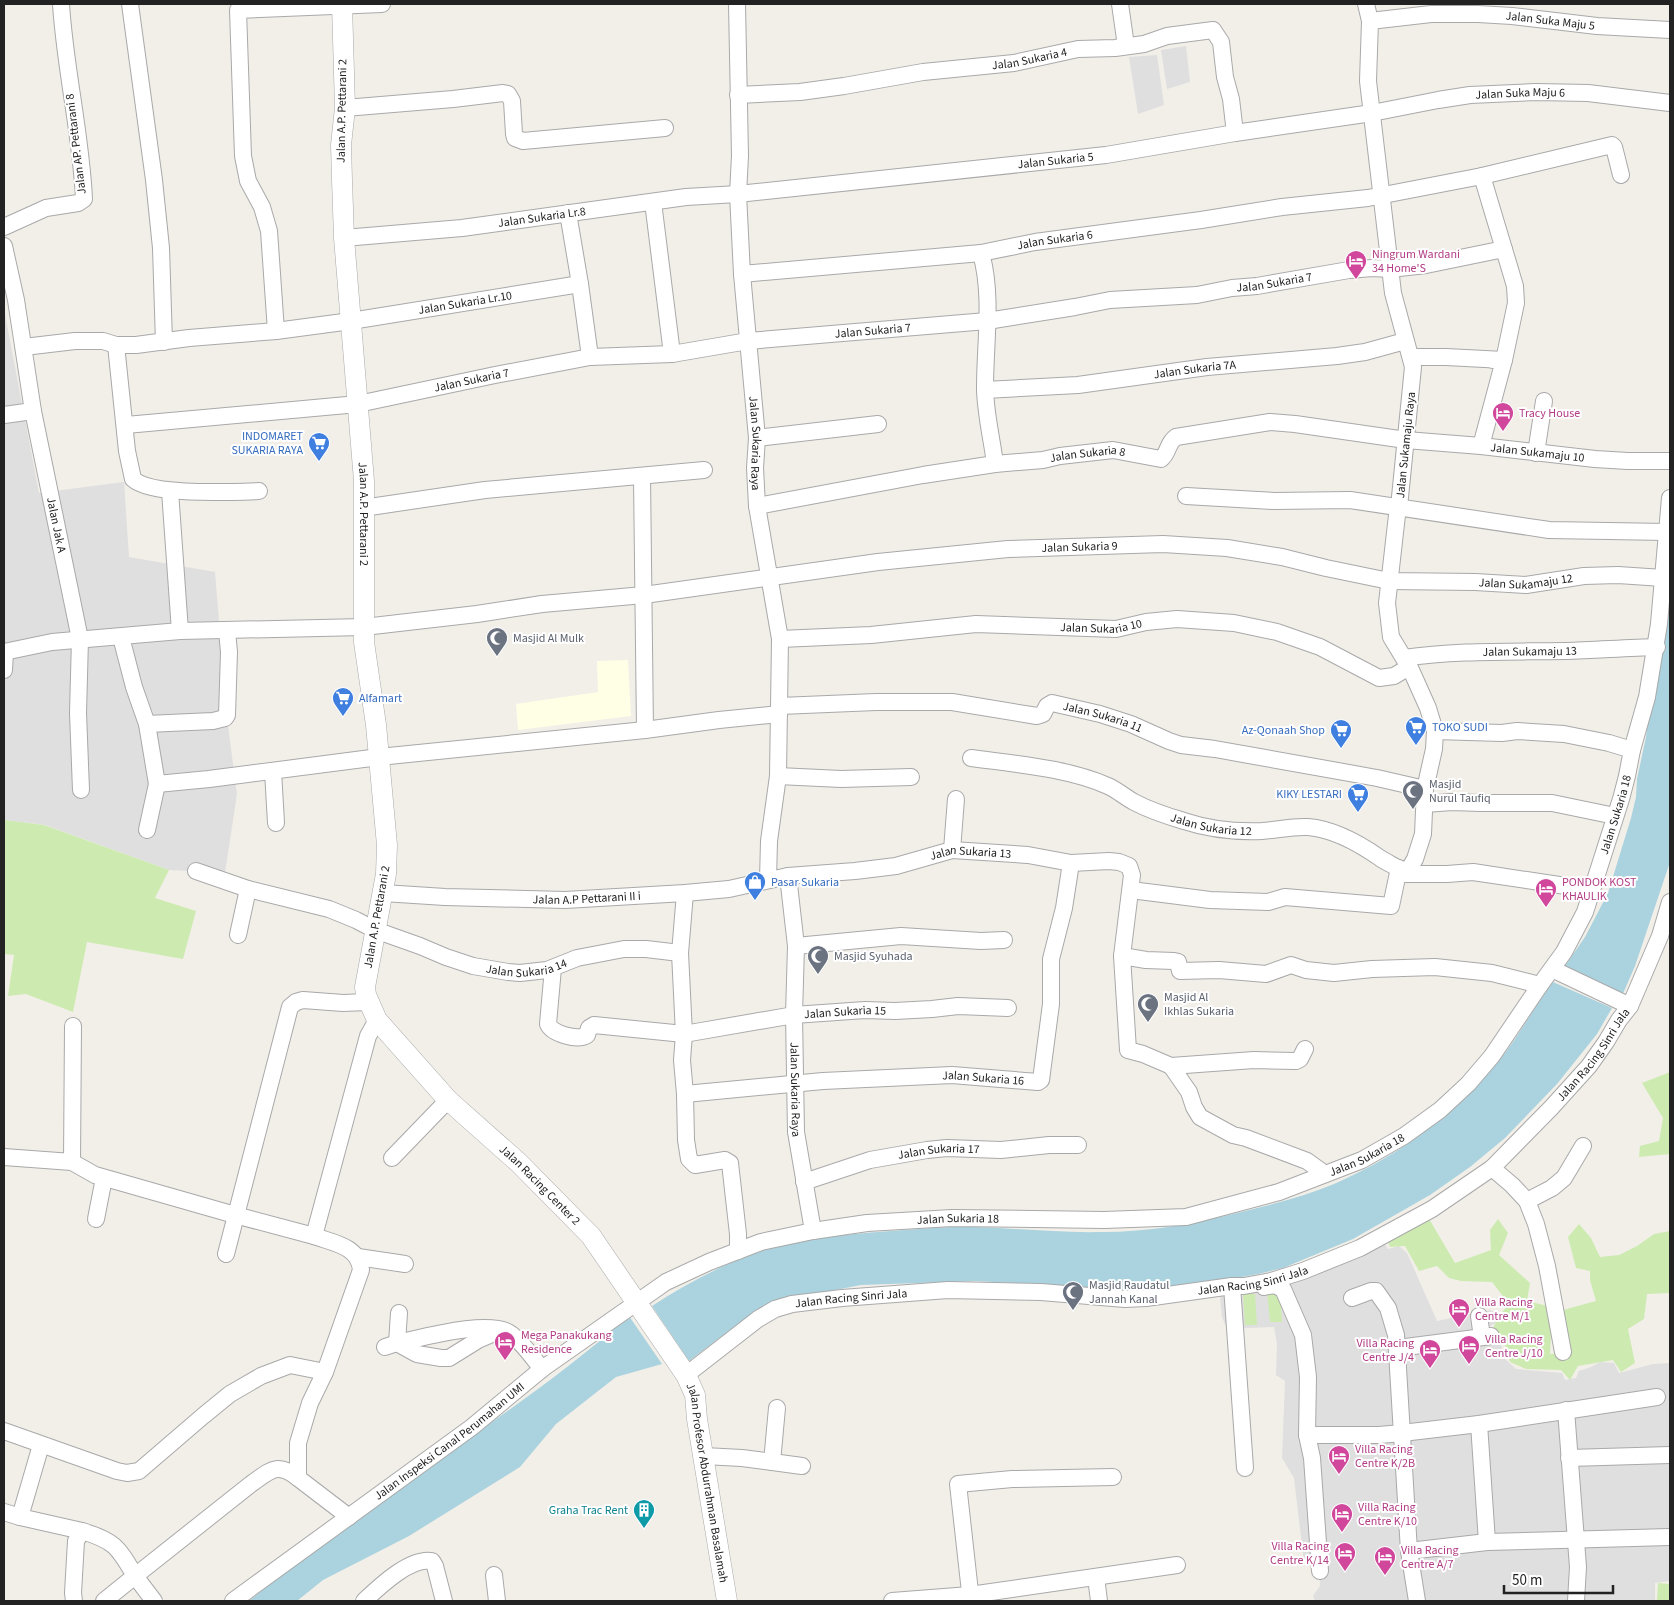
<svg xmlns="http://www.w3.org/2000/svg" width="1674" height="1605" viewBox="0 0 1674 1605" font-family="'Source Sans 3',sans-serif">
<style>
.residential{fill:#e0dfdf}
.education{fill:#ffffe5}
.grass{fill:#cdebb0}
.water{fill:#aad3df}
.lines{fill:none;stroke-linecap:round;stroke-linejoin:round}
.minor-casing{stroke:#a9a9a9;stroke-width:18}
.tertiary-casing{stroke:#a9a9a9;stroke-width:21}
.minor{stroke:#fff;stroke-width:16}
.tertiary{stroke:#fff;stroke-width:20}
.labels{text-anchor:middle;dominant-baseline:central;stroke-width:4;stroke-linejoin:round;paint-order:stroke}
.street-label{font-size:12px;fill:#222;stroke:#fff}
.hotel-label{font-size:12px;fill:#b23c85;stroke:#fff;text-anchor:start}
.shop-label{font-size:12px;fill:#366cbe;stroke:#fff;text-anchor:end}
.worship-label{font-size:12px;fill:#5b616d;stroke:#fff;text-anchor:start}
.culture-label{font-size:12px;fill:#0d838f;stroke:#fff;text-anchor:end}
</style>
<rect width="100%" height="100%" fill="#f2efe9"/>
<path class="residential" d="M1186,46l4,36 -23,7 -6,-39z
M1157,55l7,50 -26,9 -9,-57z
M4,309l35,184 85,-11 5,75 86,15 12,146 10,76 -12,79 -56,-3 -124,-45 -41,-5z
M1381,1239l7,10 11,-3 8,7 30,68 53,-11 8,4v8l-12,6 14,13 5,18 11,10 46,4 3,7 11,-2 3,-7 12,-4 9,-5 14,1 5,10 34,-9 17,-1v218l-15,2v18h-340l-2,-5 7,-10 -1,-18 -15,-6 -10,-84 -12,-20 3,-77 -9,-6 1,-31 -3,-17 -47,2 -5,-12 -3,-31 32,-5z"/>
<path class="education" d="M628,660l3,56 -113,14 -2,-26 82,-12 -1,-31z"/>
<path class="grass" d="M4,820l40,5 125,45 -14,28 41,13 -13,48 -96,-17 -14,70 -47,-18 -18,2 6,-41 -10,-1z
M1670,1072v82l-31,3 1,-11 19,-5 4,-23 -21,-35z
M1425,1212l30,51 36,-13 -1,-20 8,-11 10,14 -9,22 31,28 -3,18 21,5 3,28 -1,20 21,-2 -8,-42 33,-9 -6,-21v-9l-14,-3 -8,-31 11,-13 12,14 9,19 19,-2 18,-9 17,-12 16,-3v62l-23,1 -3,25 -16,10 7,34 -14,9 -8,-12 -35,6 -8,14 -9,-10 -35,-1 -16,-7 -7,-24 -11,-8 7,-14 10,-12 -17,-22 -31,-1 -12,-3 -12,-12 -18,5 -14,-25 -15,1 -4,-12z
M1267,1291h13l2,31h-12z
M1243,1294h12l2,31h-12z
M1658,1583l12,1v17h-13z"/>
<path class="water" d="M1670,547v315l-35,104 -13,30 -57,-30 20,-29 23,-44 23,-75 5,-21 1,-18 9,-42z
M1553,982l59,26 -15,26 -40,50 -52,54 -35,29 -40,28 -77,44 -70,29 -25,6 -97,18 -44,1 -83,-9 -58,-3 -115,4 -67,13 -43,16 -62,47 -37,-55c35,-23 73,-43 113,-56 43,-13 95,-17 140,-20 22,-1 43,-4 66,-3 43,1 87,6 131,5 46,0 90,-8 135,-19 32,-8 66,-16 97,-29 56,-24 111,-62 152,-108 26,-28 44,-63 67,-94z
M629,1316l33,48 -46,13 -60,47 -36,43 -111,69 -86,44 -26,21h-48c36,-28 71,-57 108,-84 91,-66 187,-126 272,-201z"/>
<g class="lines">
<g class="minor-casing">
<g id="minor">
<path d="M130,4l24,176 7,68 3,94"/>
<path id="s1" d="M737,4l3,152 -2,38 4,80 15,164 -2,30 2,38 23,133 -2,137 -9,65 -1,39"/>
<path d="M1120,4l6,42"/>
<path d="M1366,4l4,17 -2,60 25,212 20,74 -14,140 -2,8 -10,88 4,34 20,33 17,38 7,23 -1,18 -9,40 -2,45 -8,25 -9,15"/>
<path id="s2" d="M1370,21l61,-7h47l34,2 85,10 73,4"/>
<path id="s3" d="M738,95l62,-3 44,-6 79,-14 91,-9 64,-14 37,-1 29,-4 23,-8 46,-6 8,12 4,35 6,22 4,34"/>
<path d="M345,108l108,-9 50,-6 5,1 4,7 2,33 1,4 8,3 142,-13"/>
<path d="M1482,176l130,-31 2,2 7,28"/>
<path d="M653,202l19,152"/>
<path d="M568,213l12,71 10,73"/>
<path d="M4,227l42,-19 32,-5 6,-4c-3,-66 -19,-130 -23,-195"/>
<path id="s4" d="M344,238l118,-10 224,-31 52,-3 368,-39 129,-22 137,-20 66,-13 32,-5 65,-3 53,1 82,10"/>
<path id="s5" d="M4,246l12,54 17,111 47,228 -2,74 3,77"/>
<path d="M981,253c12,43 4,90 4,134 0,25 7,52 10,77"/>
<path id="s6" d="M742,274l239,-21 54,-11 166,-22 81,-13 86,-9 114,-22 33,110 1,17 -12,57 -58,-3h-35"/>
<path d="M276,331l-7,-100 -7,-24 -14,-26 -5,-25 -5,-146 144,-6"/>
<path d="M116,345l11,106 6,28c18,17 100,13 126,12"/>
<path id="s7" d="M24,347l51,-6h28l13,4h20l53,-7 87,-7 75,-10 229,-37"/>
<path id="s8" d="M985,390l93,-5 129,-18 130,-11 28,-4 40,-11"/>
<path d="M4,415l29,-4"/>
<path id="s9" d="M126,425l232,-21 137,-29 95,-18 82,-3 76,-13 239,-20 88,-14 35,-7 87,-5 35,-7 25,-2 92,-16 23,-2 18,1 36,-4 78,-16"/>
<path d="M757,438l121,-14"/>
<path d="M1481,446l23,-86h-11"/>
<path d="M1536,453l8,-52"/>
<path d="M642,477l3,253"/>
<path d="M170,491l10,140"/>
<path d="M1186,496l88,5 76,-1 199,30 118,2"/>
<path id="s10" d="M757,506l166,-31 72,-11 48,-4 17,-4 53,-6 48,9c8,-6 6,-16 15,-22l94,-15 25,2 111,16 75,6 114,13 33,2h42"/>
<path d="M363,508l122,-18 219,-20"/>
<path d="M121,637l13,50 13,37 10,60 52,-5 170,-22 266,-27 74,-10 60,-6"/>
<path id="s11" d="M780,639l91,-4 105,-11 140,5 30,-7 31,-3 57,4 43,9 43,15 59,31 15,-2 15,-9"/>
<path id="s12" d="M4,652l48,-10 128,-11 184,-4 113,-13 65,-10 102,-9 234,-33 130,-13 155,-5 64,4 55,9 44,11 63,13 86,1 51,3 58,-9 34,-1 45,3"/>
<path id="s13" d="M1404,658c53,-8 107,-6 161,-7 30,-1 61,-3 92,-4"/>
<path d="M4,670l1,-18"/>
<path id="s14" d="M780,706l96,-4h76l85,14 6,-2 4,-8 5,-3 48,11 31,10 38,17 12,4 34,4 162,29 48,11"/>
<path d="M147,724l66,-3 12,-3 2,-3 2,-63 -2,-21"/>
<path d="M1435,731l67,2 15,-2 47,3 45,9 23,7"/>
<path id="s15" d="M971,758c44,6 97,10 137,28 9,4 17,11 26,16 15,8 33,14 50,19 24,8 53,11 78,10 15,-1 31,-5 46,-4 25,2 52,17 72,31 9,6 18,9 26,16"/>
<path d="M273,771l3,52"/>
<path d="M778,776l63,3 70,-2"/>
<path d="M1425,804l27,-2 28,1h72l63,13"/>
<path d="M147,830l10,-46"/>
<path d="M952,850l4,-51"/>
<path id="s16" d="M196,871l52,18 81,20 27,11 19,10 45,16 26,11 27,9 35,6 12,1 27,-3 30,-12 47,-9h22l34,4"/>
<path d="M1406,874h41l26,-2 119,18"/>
<path id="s17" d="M788,876l8,70 -2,69 2,117 17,99"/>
<path d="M1131,890l79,10 58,2 17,-5 106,9 8,-38"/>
<path id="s18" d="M383,893l62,4 120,3 120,-7 44,-4 59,-13 67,-5 41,-5 56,-16 76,5 43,8 38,-2 10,1 10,4 3,9 -10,81 6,94 15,4 28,12 83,-6 42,1 4,-2 5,-10"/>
<path d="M685,893l-5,60 4,81 -2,26 3,34 1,46 3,19 6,6 30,-5 5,3 8,71v17"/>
<path d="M238,935l10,-46"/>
<path d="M796,946l105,-10 80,5 23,-1"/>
<path d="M1122,956l24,4 28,1 4,1 2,9 39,-1 47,4 25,-9 15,5 28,3 38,-4 63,-2 57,6 48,12"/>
<path id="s19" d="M553,968l-5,56c4,10 30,17 39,11l2,-7 5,-3 90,9 110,-19 71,-5 30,1 37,-2 26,-3 50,2"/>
<path d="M1552,969l78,37"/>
<path d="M1171,1066l18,26 5,15 6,10 33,18 13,3 61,23 18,13"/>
<path id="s20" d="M685,1094l138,-13 129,-6 86,7 3,-2 10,-76v-45l13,-51 7,-45"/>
<path d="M4,1157l68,5 23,13 140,40 79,21"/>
<path d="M392,1158l56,-58"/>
<path d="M72,1162l1,-136"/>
<path d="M1492,1168l20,17 15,16 9,23 11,42 16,86"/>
<path id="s21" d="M804,1182l66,-22 57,-10 20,-2 54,2 48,-5h29"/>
<path d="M1527,1201l25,-13 12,-10 19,-32"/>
<path d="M96,1219l8,-41"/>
<path d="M226,1254l64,-247 6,-5 7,-2 40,3 25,-1"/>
<path d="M358,1257l47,7"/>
<path d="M1232,1286l13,182"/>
<path d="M1264,1287l10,-2 9,4 20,46 5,42 -1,58 5,23 8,113"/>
<path d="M1352,1298l19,-7h5l12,17 8,27 13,216 8,50"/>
<path d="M399,1313l-2,30 20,11 24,4h8l29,-18 23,-10"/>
<path d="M1479,1316l3,21"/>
<path d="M385,1347l12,-4c24,-5 95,-25 114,-9 12,9 21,23 31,35"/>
<path d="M1398,1348l93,-12"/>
<path id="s22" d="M686,1375l72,-56 17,-10 17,-5 50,-6 106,-8 93,2 84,7 21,-1 86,-12h12l27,-5 32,-10 57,-23 72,-39 60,-41 59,-60 38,-42 17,-24 13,-22 11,-14 30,-70 10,-34"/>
<path d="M1566,1410l12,157 -2,34"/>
<path d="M1479,1424l8,118"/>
<path d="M4,1431l113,40 10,2 12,-2 64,-55 27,-22 31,-18 29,-11 35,7"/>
<path d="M1307,1435h72l23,-2 77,-9 178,-27"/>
<path d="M41,1445l-21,72 62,14"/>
<path d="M704,1456l38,2 60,8"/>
<path d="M1569,1458l101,-3"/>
<path d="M772,1462l5,-54"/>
<path d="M298,1478l51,39"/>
<path d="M4,1512l16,5"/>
<path d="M1409,1551l78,-9 183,-5"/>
<path d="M494,1575l3,26"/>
<path d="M1096,1577l3,24"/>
<path d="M74,1601l-1,-8 3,-52 6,-10c33,10 36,16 53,45l-31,25"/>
<path d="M154,1601l-19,-25 116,-92c19,-13 26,-23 47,-6v-35l12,-40 15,-31 36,-102c-2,-24 -28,-27 -47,-34l54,-200 9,-16"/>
<path id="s23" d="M233,1601l239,-174 70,-58 124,-87 43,-20 52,-20 52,-11 54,-8 85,-5 152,2 82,-3 93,-25 83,-32 42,-24 36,-26 28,-26 24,-28 48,-71 24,-33 21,-40 36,-113 6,-23 5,-26 15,-53 12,-73 11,-126"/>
<path d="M364,1601c15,-14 46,-44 68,-40l3,5 9,35"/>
<path d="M892,1601l78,-6 207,-30"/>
<path d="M971,1601l-13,-117 54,-5 101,-2"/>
</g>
</g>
<g class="tertiary-casing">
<g id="tertiary">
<path id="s24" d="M342,4l3,104 -4,37 1,35 2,58 20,243v161l12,83 11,120 -1,29 -21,113 1,8 11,25 71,80 71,63 72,73 95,139 9,20 2,24 30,182"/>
</g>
</g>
<use href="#minor" class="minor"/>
<use href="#tertiary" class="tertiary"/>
</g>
<defs>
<g id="hotel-pin" transform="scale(1.125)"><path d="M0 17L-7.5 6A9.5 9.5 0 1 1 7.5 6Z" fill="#d1479c" stroke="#fff"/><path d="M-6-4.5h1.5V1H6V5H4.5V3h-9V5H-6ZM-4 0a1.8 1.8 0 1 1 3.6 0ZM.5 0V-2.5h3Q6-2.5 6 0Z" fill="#fff"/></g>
<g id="supermarket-pin" transform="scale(1.125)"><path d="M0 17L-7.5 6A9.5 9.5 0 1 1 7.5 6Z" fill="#3f7fe0" stroke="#fff"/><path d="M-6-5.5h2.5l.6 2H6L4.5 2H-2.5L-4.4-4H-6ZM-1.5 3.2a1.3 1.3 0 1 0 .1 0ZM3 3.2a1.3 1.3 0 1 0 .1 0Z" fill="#fff"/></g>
<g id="mosque-pin" transform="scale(1.125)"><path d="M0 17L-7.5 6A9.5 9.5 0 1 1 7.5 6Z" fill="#6b7280" stroke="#fff"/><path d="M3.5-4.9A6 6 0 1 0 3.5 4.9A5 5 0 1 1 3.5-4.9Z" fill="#fff"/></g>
<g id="shop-pin" transform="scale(1.125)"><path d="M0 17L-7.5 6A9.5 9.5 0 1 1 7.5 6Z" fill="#3f7fe0" stroke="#fff"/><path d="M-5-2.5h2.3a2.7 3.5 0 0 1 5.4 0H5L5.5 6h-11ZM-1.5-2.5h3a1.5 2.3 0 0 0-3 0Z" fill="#fff"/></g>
<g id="building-pin" transform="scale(1.125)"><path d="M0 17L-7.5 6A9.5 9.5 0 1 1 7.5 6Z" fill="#0f9aa8" stroke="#fff"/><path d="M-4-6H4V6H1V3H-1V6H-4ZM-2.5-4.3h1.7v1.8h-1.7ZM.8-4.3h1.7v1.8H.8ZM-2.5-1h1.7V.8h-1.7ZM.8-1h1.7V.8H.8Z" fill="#fff"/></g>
</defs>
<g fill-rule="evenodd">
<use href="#hotel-pin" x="1356" y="261"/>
<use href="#hotel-pin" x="1503" y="413"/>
<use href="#supermarket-pin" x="319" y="443"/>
<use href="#mosque-pin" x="497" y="638"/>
<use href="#supermarket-pin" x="343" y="698"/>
<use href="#supermarket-pin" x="1416" y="727"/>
<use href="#supermarket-pin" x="1341" y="730"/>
<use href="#mosque-pin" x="1413" y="791"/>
<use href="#supermarket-pin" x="1358" y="794"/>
<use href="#shop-pin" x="755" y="882"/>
<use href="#hotel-pin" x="1546" y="889"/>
<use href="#mosque-pin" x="818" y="956"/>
<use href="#mosque-pin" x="1148" y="1004"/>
<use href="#mosque-pin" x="1073" y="1292"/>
<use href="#hotel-pin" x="1459" y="1309"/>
<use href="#hotel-pin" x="505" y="1342"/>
<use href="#hotel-pin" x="1469" y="1346"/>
<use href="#hotel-pin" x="1430" y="1350"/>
<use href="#hotel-pin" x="1339" y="1456"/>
<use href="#building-pin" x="644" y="1510"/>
<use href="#hotel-pin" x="1342" y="1514"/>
<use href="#hotel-pin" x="1345" y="1553"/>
<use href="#hotel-pin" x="1385" y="1557"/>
</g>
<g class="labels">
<g class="street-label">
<text stroke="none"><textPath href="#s2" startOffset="181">Jalan Suka Maju 5</textPath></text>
<text stroke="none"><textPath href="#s3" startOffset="294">Jalan Sukaria 4</textPath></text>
<text stroke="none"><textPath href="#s4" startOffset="1186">Jalan Suka Maju 6</textPath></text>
<text transform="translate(342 111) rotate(-89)">Jalan A.P. Pettarani 2</text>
<text transform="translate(76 144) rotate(-97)">Jalan AP. Pettarani 8</text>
<text stroke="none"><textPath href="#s4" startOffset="716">Jalan Sukaria 5</textPath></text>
<text stroke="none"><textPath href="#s4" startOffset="199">Jalan Sukaria Lr.8</textPath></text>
<text stroke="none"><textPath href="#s6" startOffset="315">Jalan Sukaria 6</textPath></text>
<text stroke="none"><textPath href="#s9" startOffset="1159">Jalan Sukaria 7</textPath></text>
<text stroke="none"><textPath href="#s7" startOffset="445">Jalan Sukaria Lr.10</textPath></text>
<text stroke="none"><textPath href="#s9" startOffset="754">Jalan Sukaria 7</textPath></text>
<text stroke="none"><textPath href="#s8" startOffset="211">Jalan Sukaria 7A</textPath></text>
<text stroke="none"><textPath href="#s9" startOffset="349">Jalan Sukaria 7</textPath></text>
<text stroke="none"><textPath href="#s1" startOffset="440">Jalan Sukaria Raya</textPath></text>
<text transform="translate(1406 445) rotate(-84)">Jalan Sukamaju Raya</text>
<text stroke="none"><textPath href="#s10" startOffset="801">Jalan Sukamaju 10</textPath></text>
<text stroke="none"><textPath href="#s10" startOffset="335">Jalan Sukaria 8</textPath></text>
<text stroke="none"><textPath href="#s24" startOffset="511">Jalan A.P. Pettarani 2</textPath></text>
<text stroke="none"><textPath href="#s5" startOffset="284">Jalan Jak A</textPath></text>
<text stroke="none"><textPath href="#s12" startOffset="1082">Jalan Sukaria 9</textPath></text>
<text stroke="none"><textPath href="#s12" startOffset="1532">Jalan Sukamaju 12</textPath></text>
<text stroke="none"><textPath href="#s11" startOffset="322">Jalan Sukaria 10</textPath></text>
<text stroke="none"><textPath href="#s13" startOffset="126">Jalan Sukamaju 13</textPath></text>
<text stroke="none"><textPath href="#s14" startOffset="332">Jalan Sukaria 11</textPath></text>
<text stroke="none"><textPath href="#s23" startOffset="1695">Jalan Sukaria 18</textPath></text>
<text stroke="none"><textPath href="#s15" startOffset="252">Jalan Sukaria 12</textPath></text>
<text stroke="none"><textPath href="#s18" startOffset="592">Jalan Sukaria 13</textPath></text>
<text stroke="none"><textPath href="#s18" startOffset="204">Jalan A.P Pettarani II i</textPath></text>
<text transform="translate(377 917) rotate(-80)">Jalan A.P. Pettarani 2</text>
<text stroke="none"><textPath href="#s16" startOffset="348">Jalan Sukaria 14</textPath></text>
<text stroke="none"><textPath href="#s19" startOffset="366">Jalan Sukaria 15</textPath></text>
<text stroke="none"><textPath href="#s22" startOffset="1012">Jalan Racing Sinri Jala</textPath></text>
<text stroke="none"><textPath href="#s20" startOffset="299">Jalan Sukaria 16</textPath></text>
<text stroke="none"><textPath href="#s17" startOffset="214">Jalan Sukaria Raya</textPath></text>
<text stroke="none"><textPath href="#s21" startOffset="139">Jalan Sukaria 17</textPath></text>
<text stroke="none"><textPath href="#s23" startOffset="1260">Jalan Sukaria 18</textPath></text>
<text stroke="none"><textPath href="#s24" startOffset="1255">Jalan Racing Center 2</textPath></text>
<text stroke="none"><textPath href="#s23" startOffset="840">Jalan Sukaria 18</textPath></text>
<text stroke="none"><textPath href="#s22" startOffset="592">Jalan Racing Sinri Jala</textPath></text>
<text stroke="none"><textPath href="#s22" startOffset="188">Jalan Racing Sinri Jala</textPath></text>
<text stroke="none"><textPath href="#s23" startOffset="269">Jalan Inspeksi Canal Perumahan UMI</textPath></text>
<text stroke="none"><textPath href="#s24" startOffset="1606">Jalan Profesor Abdurrahman Basalamah</textPath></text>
</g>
<g class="hotel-label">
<text x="1372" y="254">Ningrum Wardani<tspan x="1372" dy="14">34 Home'S</tspan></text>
<text x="1519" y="413">Tracy House</text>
<text x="1562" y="882">PONDOK KOST<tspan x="1562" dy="14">KHAULIK</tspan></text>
<text x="1475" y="1302">Villa Racing<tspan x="1475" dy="14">Centre M/1</tspan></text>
<text x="521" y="1335">Mega Panakukang<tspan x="521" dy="14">Residence</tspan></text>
<text x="1485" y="1339">Villa Racing<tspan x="1485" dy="14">Centre J/10</tspan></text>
<text x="1414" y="1343" text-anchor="end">Villa Racing<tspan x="1414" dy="14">Centre J/4</tspan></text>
<text x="1355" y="1449">Villa Racing<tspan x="1355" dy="14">Centre K/2B</tspan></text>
<text x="1358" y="1507">Villa Racing<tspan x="1358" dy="14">Centre K/10</tspan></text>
<text x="1329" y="1546" text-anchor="end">Villa Racing<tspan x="1329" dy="14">Centre K/14</tspan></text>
<text x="1401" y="1550">Villa Racing<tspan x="1401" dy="14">Centre A/7</tspan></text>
</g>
<g class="shop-label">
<text x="303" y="436">INDOMARET<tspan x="303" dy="14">SUKARIA RAYA</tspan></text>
<text x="359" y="698" text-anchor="start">Alfamart</text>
<text x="1432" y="727" text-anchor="start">TOKO SUDI</text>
<text x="1325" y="730">Az-Qonaah Shop</text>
<text x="1342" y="794">KIKY LESTARI</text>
<text x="771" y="882" text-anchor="start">Pasar Sukaria</text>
</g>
<g class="worship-label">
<text x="513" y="638">Masjid Al Mulk</text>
<text x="1429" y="784">Masjid<tspan x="1429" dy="14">Nurul Taufiq</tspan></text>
<text x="834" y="956">Masjid Syuhada</text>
<text x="1164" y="997">Masjid Al<tspan x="1164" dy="14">Ikhlas Sukaria</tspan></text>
<text x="1089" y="1285">Masjid Raudatul<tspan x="1089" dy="14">Jannah Kanal</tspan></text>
</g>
<g class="culture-label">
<text x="628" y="1510">Graha Trac Rent</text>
</g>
</g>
<rect width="1674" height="1605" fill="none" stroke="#222222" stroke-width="10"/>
<path d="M1504 1585v8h109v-8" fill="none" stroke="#222222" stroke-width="2.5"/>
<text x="1512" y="1585" font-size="15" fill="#222222" stroke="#ffffff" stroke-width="4" paint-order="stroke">50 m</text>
</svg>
